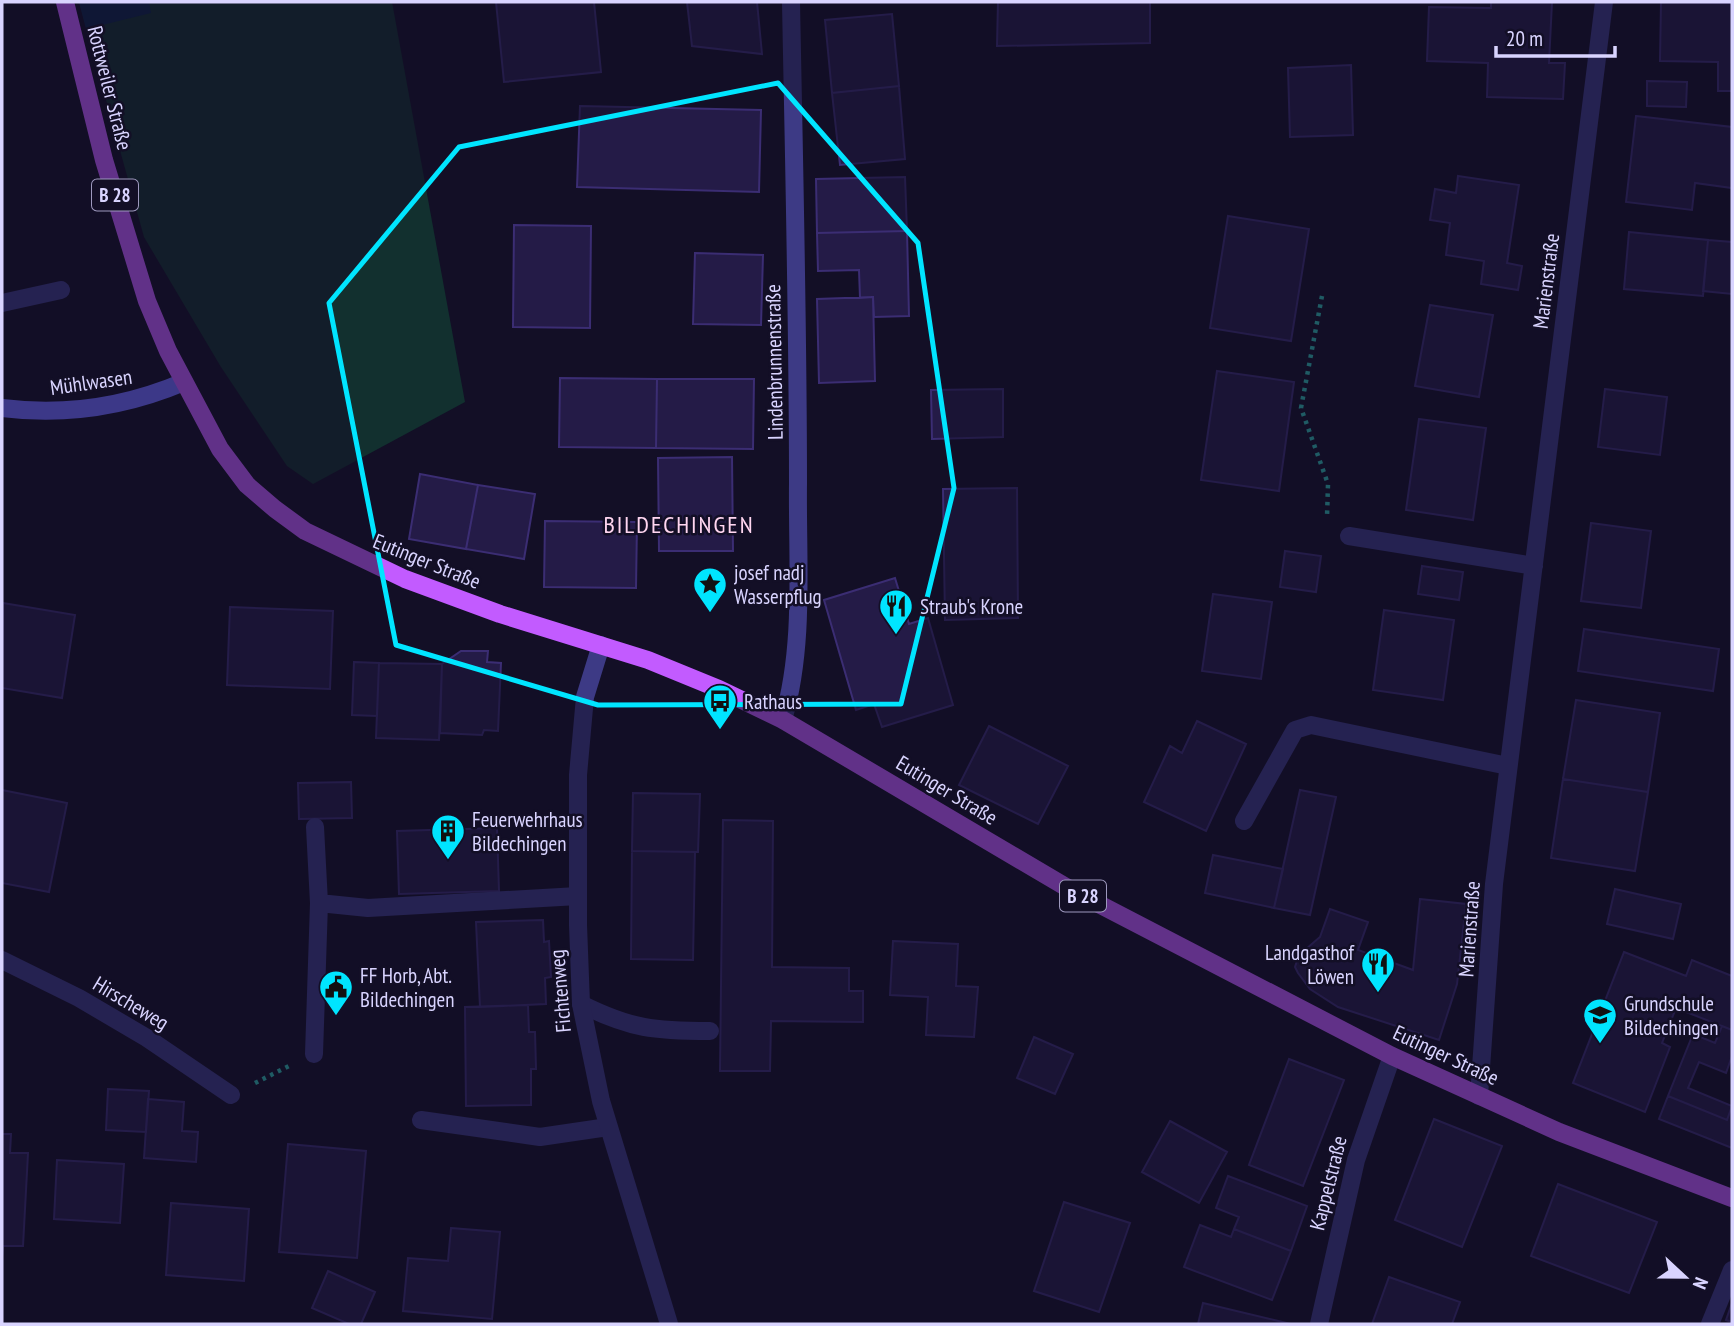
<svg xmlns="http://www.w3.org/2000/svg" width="1734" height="1326" viewBox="0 0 1734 1326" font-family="'PT Sans Narrow',sans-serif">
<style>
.green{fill:#12302f}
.water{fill:#0c2248}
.building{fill:#241b47;stroke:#3b2d73;stroke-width:2}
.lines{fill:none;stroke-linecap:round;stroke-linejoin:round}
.path{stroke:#2fb8b0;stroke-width:4.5;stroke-dasharray:3.5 5;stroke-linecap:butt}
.lane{stroke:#3d3a85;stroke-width:18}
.street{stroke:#3d3a85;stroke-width:18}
.secondary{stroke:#6f6bff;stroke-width:18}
.primary{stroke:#c25bff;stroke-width:18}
.marked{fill:none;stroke:#00e5ff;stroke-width:5;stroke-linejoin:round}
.labels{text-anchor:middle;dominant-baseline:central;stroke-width:5;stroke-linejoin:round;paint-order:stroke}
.shield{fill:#130f26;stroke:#9e99be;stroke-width:2}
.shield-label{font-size:19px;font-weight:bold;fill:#d9d4ff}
.street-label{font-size:21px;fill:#d9d4ff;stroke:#130f26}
.poi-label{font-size:21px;fill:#d9d4ff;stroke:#130f26;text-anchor:start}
.quarter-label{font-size:24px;letter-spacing:2px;fill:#ffd6f0;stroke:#130f26}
</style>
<rect width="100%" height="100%" fill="#130f26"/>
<path class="green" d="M79,2h313l73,400 -152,82 -26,-18 -66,-99 -77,-130z"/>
<path class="water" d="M79,2h70l2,11 -65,16z"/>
<path class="building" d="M496,2h98l7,70 -97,10z
M687,2h70l5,52 -70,-8z
M998,2h152v41l-153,3z
M1491,2h61l-3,61h16l-2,36 -76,-2 1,-34 -61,-2 2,-54 62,1z
M1661,2l71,1v88h-14v-29l-58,-1z
M892,14l7,72 -67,7 -7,-73z
M1351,65l2,70 -63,2 -2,-69z
M1647,81l40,1 -1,25 -39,-1z
M899,86l6,73 -65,6 -8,-72z
M580,106l181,4 -2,82 -182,-5z
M1636,116l96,11v61l-37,-5 -3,27 -66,-8z
M1458,176l61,9 -12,78 15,3 -4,24 -37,-6 3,-23 -38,-6 4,-32 -20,-3 5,-31 21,4z
M905,177l2,54 -90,2 -1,-54z
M1228,216l81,13 -18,112 -81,-13z
M514,225l77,1 -1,102 -77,-1z
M907,231l2,85 -35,1 -1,-20 -13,1 -1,-28 -41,1 -1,-38z
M1629,232l79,8 -5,56 -79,-7z
M1708,240l24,2v52l-29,-3z
M695,253l68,2 -2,70 -68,-1z
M873,297l2,84 -56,2 -2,-84z
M1430,305l63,10 -14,82 -64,-11z
M1217,371l77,11 -15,109 -78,-11z
M560,378l97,1 -1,69 -97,-1z
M657,379h97l-1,70 -97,-1z
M1003,389v48l-71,2 -1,-49z
M1605,389l62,8 -7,58 -62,-8z
M1419,419l67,9 -13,92 -67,-10z
M732,457l1,94h-74l-1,-93z
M420,474l58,11 -12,64 -57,-10z
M478,485l57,9 -11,65 -58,-10z
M1017,488l1,130 -73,2 -2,-131z
M545,521l92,1 -1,66 -92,-1z
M1591,523l60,8 -10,77 -60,-7z
M1285,551l36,5 -5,36 -36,-5z
M1422,566l41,6 -4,28 -41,-6z
M895,578l14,46 19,-6 25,87 -71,22 -8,-23 -18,6 -32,-110z
M1213,594l59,8 -11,77 -59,-8z
M3,603l72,12 -13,83 -60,-10z
M230,607l103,4 -3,78 -103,-4z
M1384,610l70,10 -11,80 -70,-10z
M1584,629l135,20 -6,42 -135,-20z
M461,651h27l-1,11 14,1 -3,68 -14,-1 -2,5 -42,-2 2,-69z
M354,662l25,1 -2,53 -25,-1z
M379,663l63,1 -3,76 -63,-2z
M1576,700l84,13 -12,79 -85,-13z
M1197,721l49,23 -40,87 -62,-29 26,-56 12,7z
M989,726l79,40 -30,58 -79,-39z
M1563,779l85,13 -13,79 -84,-13z
M351,782l1,36 -53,1 -1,-36z
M2,790l65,13 -18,89 -47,-9z
M1300,790l36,7 -26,118 -36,-7z
M633,793l67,1 -2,58 -66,-1z
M723,820l50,1 -1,146 77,1v23h14v31l-92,-1 -1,50h-50z
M497,828l2,63 -100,3 -2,-63z
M632,851l63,1 -2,108 -62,-1z
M1213,855l70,14 -9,39 -69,-15z
M1615,889l66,15 -8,35 -66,-15z
M1420,899l46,5 -9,80 -18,56 -101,-33 -28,-18 -12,-16 -3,-6 4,-12 21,-18 10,-28 38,13 -10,28 55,20z
M543,920l1,22 5,-1 2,36 -6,1 1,26 -66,3 -4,-85z
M893,941l65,3 -2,42 22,1 -4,50 -48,-2 2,-38 -38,-2z
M1624,952l62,24 6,-16 40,16v54l-56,-22 -14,35 8,4 -25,65 -72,-29z
M528,1005l1,27h6l1,37h-5v36l-65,1 -1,-99z
M1722,1026l10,4v26l-6,17 -27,-11 -11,26 44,18 -5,14 -59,-24 25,-62 22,9z
M1034,1037l39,17 -18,40 -38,-16z
M1289,1059l55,21 -41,106 -54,-21z
M108,1089l41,2 -3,41 -40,-2z
M1668,1096l59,24 5,-14v42l-73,-29z
M148,1099l36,3 -2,29 16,1 -2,30 -52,-4z
M1434,1119l68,27 -40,101 -67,-27z
M1170,1121l57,31 -28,51 -57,-31z
M2,1134h9l-1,19h18l-5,93h-20l-1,11z
M288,1144l78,7 -9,107 -78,-6z
M57,1160l67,4 -4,59 -66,-4z
M1228,1176l79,30 -16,45 -57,-22 5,-12 -23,-9z
M1558,1184l99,38 -28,71 -98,-37z
M1064,1202l66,21 -31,89 -65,-21z
M171,1203l78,6 -5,72 -78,-6z
M1200,1225l31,12 3,-8 57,22 -19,49 -88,-33z
M451,1228l49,4 -8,87 -89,-8 5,-53 40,3z
M328,1271l47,21 -14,32h-12l-37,-16z
M1389,1277l71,25 -8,22h-80z
M1203,1303l88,21h-93z
M1732,1303v19l-6,-2z"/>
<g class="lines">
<path class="path" d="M1322,296l-21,112 27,76 -1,33
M255,1083l36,-18"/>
<path class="lane" d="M2,303l59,-13
M315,827l4,76
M581,1004c50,25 74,27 129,27
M314,1054l5,-151 49,5 210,-12
M421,1120l119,17 68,-10
M1710,1324l22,-54"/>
<path class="street" d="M1349,536l185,30
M601,645l-16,52 -7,78v150l3,79 20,97 68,223
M783,720c22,-75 14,-158 15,-237 0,-160 -4,-321 -7,-481
M1244,821l51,-91 16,-5 197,41
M2,960l77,38 68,40 84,57
M1479,1096l15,-212 110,-882
M1319,1324l37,-164 36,-104"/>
<path class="secondary" d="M2,408c64,8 123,-1 182,-26"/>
<path class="primary" d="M65,2l39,158 43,141 21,50 52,98 27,36 28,24 30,22 100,48 95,35 148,46 71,29 64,31 283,167 326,169 167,76 173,66"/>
</g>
<path d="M0 0H1734V1326H0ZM778,83l140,160 36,245 -53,216 -303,1 -202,-60 -67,-342 130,-156z" fill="#130f26" fill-opacity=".55" fill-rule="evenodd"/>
<path class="marked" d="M778,83l140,160 36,245 -53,216 -303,1 -202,-60 -67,-342 130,-156z"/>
<defs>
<g id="sight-pin" transform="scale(1.75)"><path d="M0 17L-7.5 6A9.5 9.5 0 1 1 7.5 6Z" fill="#00e5ff" stroke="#130f26"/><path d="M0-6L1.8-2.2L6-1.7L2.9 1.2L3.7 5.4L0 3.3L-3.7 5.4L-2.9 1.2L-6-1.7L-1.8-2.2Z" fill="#111"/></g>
<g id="restaurant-pin" transform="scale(1.75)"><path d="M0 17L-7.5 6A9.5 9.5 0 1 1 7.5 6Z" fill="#00e5ff" stroke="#130f26"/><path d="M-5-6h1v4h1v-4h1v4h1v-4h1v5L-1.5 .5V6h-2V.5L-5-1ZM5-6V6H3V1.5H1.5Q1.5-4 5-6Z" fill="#111"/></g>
<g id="bus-pin" transform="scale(1.75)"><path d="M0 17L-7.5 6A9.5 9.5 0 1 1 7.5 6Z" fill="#00e5ff" stroke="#130f26"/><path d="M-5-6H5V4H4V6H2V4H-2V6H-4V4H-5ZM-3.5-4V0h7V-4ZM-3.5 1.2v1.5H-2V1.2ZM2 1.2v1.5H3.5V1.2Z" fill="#111"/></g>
<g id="building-pin" transform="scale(1.75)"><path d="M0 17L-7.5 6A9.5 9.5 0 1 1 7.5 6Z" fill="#00e5ff" stroke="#130f26"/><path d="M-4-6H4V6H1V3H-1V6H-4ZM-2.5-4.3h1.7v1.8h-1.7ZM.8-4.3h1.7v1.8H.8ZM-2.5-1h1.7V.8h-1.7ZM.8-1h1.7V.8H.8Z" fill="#111"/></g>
<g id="civic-pin" transform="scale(1.75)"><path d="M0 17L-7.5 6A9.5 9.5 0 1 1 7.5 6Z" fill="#00e5ff" stroke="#130f26"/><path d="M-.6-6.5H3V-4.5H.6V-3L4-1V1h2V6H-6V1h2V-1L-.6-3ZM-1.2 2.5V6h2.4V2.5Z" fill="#111"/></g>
<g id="school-pin" transform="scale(1.75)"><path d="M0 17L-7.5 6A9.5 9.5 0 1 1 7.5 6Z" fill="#00e5ff" stroke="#130f26"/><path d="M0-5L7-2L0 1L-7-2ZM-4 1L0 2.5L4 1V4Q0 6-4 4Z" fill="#111"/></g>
</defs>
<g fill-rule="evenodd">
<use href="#sight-pin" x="710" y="584"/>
<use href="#restaurant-pin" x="896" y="606"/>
<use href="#bus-pin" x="720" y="701"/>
<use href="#building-pin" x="448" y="831"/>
<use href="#restaurant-pin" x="1378" y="964"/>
<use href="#civic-pin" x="336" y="987"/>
<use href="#school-pin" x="1600" y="1015"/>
</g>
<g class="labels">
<g class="shield">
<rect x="92" y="179.5" width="46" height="31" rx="5"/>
<rect x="1060" y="880.5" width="46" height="31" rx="5"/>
</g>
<g class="shield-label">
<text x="115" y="195">B 28</text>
<text x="1083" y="896">B 28</text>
</g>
<g class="street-label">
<text transform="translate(110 88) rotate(76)">Rottweiler Straße</text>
<text transform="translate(1546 281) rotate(-83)">Marienstraße</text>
<text transform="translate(774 362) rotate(-91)">Lindenbrunnenstraße</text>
<text transform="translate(91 382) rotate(-8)">Mühlwasen</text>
<text transform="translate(427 561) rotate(22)">Eutinger Straße</text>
<text transform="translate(947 790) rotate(31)">Eutinger Straße</text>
<text transform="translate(1469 929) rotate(-86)">Marienstraße</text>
<text transform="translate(560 991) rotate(-95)">Fichtenweg</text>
<text transform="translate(131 1003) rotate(31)">Hirscheweg</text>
<text transform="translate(1446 1055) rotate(25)">Eutinger Straße</text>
<text transform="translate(1328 1183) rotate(-76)">Kappelstraße</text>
</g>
<g class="poi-label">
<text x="734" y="572">josef nadj<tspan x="734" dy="24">Wasserpflug</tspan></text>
<text x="920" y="606">Straub's Krone</text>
<text x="744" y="701">Rathaus</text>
<text x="472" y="819">Feuerwehrhaus<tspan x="472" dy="24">Bildechingen</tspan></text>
<text x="1354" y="952" text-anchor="end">Landgasthof<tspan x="1354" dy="24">Löwen</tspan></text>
<text x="360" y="975">FF Horb, Abt.<tspan x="360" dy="24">Bildechingen</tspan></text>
<text x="1624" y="1003">Grundschule<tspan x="1624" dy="24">Bildechingen</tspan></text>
</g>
<g class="quarter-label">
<text x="679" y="524">BILDECHINGEN</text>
</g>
</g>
<rect width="1734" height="1326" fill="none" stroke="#d9d4ff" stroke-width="7"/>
<g transform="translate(1685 1277) rotate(112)" stroke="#130f26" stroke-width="5" paint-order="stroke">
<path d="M0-5L12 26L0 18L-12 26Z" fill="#d9d4ff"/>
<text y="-10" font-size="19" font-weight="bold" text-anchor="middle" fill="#d9d4ff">N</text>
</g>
<path d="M1496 46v10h119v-10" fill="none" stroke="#d9d4ff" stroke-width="3.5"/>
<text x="1506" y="46" font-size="21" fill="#d9d4ff" stroke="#130f26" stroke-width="5" paint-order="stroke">20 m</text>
</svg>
